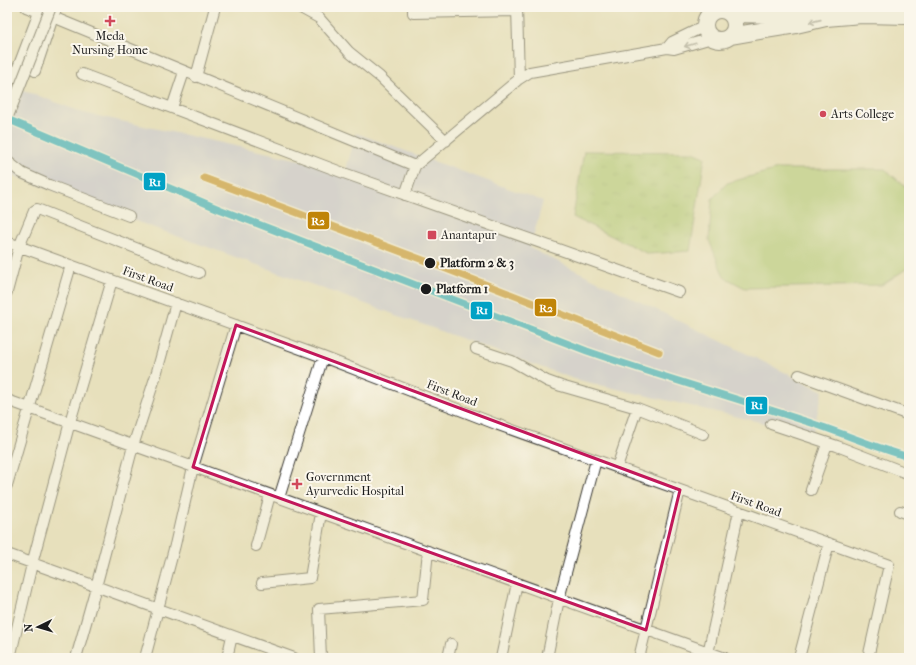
<svg xmlns="http://www.w3.org/2000/svg" width="916" height="665" viewBox="0 0 916 665" font-family="'IM FELL French Canon',serif">
<style>
.industrial{fill:#c0c2dd}
.grass{fill:url(#grass-tufts);stroke:#647347}
.pitch{fill:#abca72;stroke:#647347}
.lines{fill:none;stroke-linecap:round;stroke-linejoin:round}
.minor-casing{stroke:#3a3934;stroke-width:12}
.trunk-casing{stroke:#3a3934;stroke-width:18}
.minor{stroke:#fff;stroke-width:10}
.trunk{stroke:#fff;stroke-width:16}
.minor-bridge-casing{stroke:#3a3934;stroke-width:12;stroke-linecap:butt}
.minor-bridge{stroke:#fff;stroke-width:10}
.rail-1-casing{stroke:#fbf7ec;stroke-width:10}
.rail-2-casing{stroke:#fbf7ec;stroke-width:10}
.rail-1{stroke:#01a2c5;stroke-width:7}
.rail-2{stroke:#c08407;stroke-width:7}
.oneway{stroke:#999}
.marked{fill:none;stroke:#c2185b;stroke-width:3;stroke-linejoin:round}
.poi-dot{fill:#d1495b;stroke:#fbf7ec;stroke-width:1.5}
.stop-dot{fill:#1c1c1c;stroke:#fbf7ec;stroke-width:1.5}
.labels{text-anchor:middle;dominant-baseline:central;stroke-width:4;stroke-linejoin:round;paint-order:stroke}
.poi-label{font-size:12px;fill:#1c1c1c;stroke:#fbf7ec;text-anchor:start}
.stop-label{font-size:12px;font-weight:bold;fill:#1c1c1c;stroke:#fbf7ec;text-anchor:start}
.street-label{font-size:12px;fill:#1c1c1c;stroke:#fbf7ec}
.line-badge{stroke:#fbf7ec;stroke-width:1.5}
.badge-label{font-size:11px;text-anchor:middle;font-weight:bold;fill:#fff}
</style>
<defs>
<pattern id="grass-tufts" width="24" height="20" patternUnits="userSpaceOnUse"><rect width="24" height="20" fill="#abca72"/><path d="M3 7l-1-3M5 7V3M7 7l1-3M15 17l-1-3M17 17v-4M19 17l1-3" fill="none" stroke="#93ad62"/></pattern>
</defs>
<rect width="100%" height="100%" fill="#fbf7ec"/>
<filter id="ink" filterUnits="userSpaceOnUse"><feTurbulence type="fractalNoise" baseFrequency=".025" numOctaves="2"/><feDisplacementMap in="SourceGraphic" scale="8" xChannelSelector="R" yChannelSelector="G"/><feConvolveMatrix kernelMatrix="1 2 1 2 8 2 1 2 1" color-interpolation-filters="sRGB"/></filter>
<filter id="wash" filterUnits="userSpaceOnUse"><feTurbulence type="fractalNoise" baseFrequency=".012" numOctaves="4" result="noise"/><feDisplacementMap in="SourceGraphic" scale="16" xChannelSelector="R" yChannelSelector="G"/><feGaussianBlur stdDeviation="0.9" result="paint"/><feColorMatrix in="noise" values="0 0 0 0 0 0 0 0 0 0 0 0 0 0 0 0 0 1.4 0 .05"/><feComposite in="paint" operator="in"/></filter>
<g filter="url(#wash)">
<rect width="100%" height="100%" fill="#e7e0bc"/>
<path class="industrial" d="M7,84l77,29 262,57 10,-37 187,68 -13,47 293,143 -11,43 -238,-55 -436,-157 -131,-49z"/>
<path class="grass" d="M584,151l109,1 12,5 -15,94 -42,3 -75,-37z"/>
<path class="pitch" d="M778,169h107l24,21v77l-27,18 -137,3 -21,-11 -15,-37 3,-41 15,-16z"/>
</g>
<g filter="url(#ink)">
<g class="lines">
<g class="minor-casing">
<path id="minor" d="M26,7l27,10 -18,54
M57,7l-4,10 362,149 104,-87 11,-7 137,-24 7,1 38,-11
M299,7l20,11 30,34 31,25 66,64
M413,7v6l104,-2
M517,7l2,72
M667,48l5,-6 33,-16
M82,74l259,98 338,120
M7,75l7,3 27,-71
M196,77l19,-70
M172,108l12,-36
M7,161l15,12 27,12 80,31
M405,195l10,-29
M7,242l316,115 173,67 393,141 -21,93
M7,292l12,-45 15,-36 3,-2 162,64
M476,349l36,12 35,20 14,5 76,22 66,26
M799,375l110,40
M7,400l718,258
M771,424l66,22 72,28
M617,467l20,-59
M7,485l64,-220
M811,490l16,-46
M279,498l44,-141
M900,511l9,3
M256,546l14,-51
M7,554l287,104
M262,583l48,-5 11,-65
M10,658l22,-94 38,-142 42,-142
M76,658l20,-71 37,-141 23,-71 20,-72
M145,658l30,-113 18,-78 43,-142
M227,658l5,-22
M321,658l-2,-49 104,-9 5,-49
M448,658l3,-14
M501,658l16,-75
M547,658l12,-59 37,-139
M639,658l41,-168
M707,658l32,-147
M799,658l30,-115"/>
</g>
<g class="trunk-casing">
<path id="trunk" d="M705 25a15 15 0 1 1 30 0a15 15 0 1 1-30 0Z
M730,14l45,1 46,-8
M730,36l66,-11 30,-7 36,-3 47,1"/>
</g>
<use href="#minor" class="minor"/>
<use href="#trunk" class="trunk"/>
<g class="minor-bridge-casing">
<path id="minor-bridge" d="M7,119l44,-112"/>
</g>
<use href="#minor-bridge" class="minor-bridge"/>
<g class="rail-1-casing">
<path id="rail-1" d="M7,119l212,90 368,142c72,25 145,46 218,70 35,11 69,26 104,36"/>
</g>
<g class="rail-2-casing">
<path id="rail-2" d="M204,178l219,82 236,92"/>
</g>
<use href="#rail-1" class="rail-1"/>
<use href="#rail-2" class="rail-2"/>
</g>
<defs><path id="oneway-shaft" d="M-6 0H5M1.5-3L5.5 0L1.5 3" fill="none" stroke-width="1.6" stroke-linecap="round" stroke-linejoin="round"/></defs>
<g class="oneway">
<use href="#oneway-shaft" transform="translate(815 21) rotate(167)"/>
<use href="#oneway-shaft" transform="translate(690 45) rotate(164)"/>
</g>
</g>
<path d="M0 0H916V665H0ZM236,325l444,165 -34,140 -453,-163z" fill="#e7e0bc" fill-opacity=".55" fill-rule="evenodd"/>
<path class="marked" d="M236,325l444,165 -34,140 -453,-163z"/>
<g class="poi-dot">
<path d="M108 15h4v4h4v4h-4v4h-4v-4h-4v-4h4z"/>
<circle cx="823" cy="114" r="4"/>
<rect x="427" y="230" width="10" height="10" rx="2"/>
<path d="M295 478h4v4h4v4h-4v4h-4v-4h-4v-4h4z"/>
</g>
<g class="stop-dot">
<circle cx="430" cy="263" r="6"/>
<circle cx="426" cy="289" r="6"/>
</g>
<g class="labels">
<g class="poi-label">
<text x="110" y="36" text-anchor="middle">Meda<tspan x="110" dy="14">Nursing Home</tspan></text>
<text x="831" y="114">Arts College</text>
<text x="441" y="235">Anantapur</text>
<text x="306" y="477">Government<tspan x="306" dy="14">Ayurvedic Hospital</tspan></text>
</g>
<g class="stop-label">
<text x="440" y="263">Platform 2 &amp; 3</text>
<text x="436" y="289">Platform 1</text>
</g>
<g class="street-label">
<text transform="translate(148 279) rotate(20)">First Road</text>
<text transform="translate(452 393) rotate(21)">First Road</text>
<text transform="translate(756 504) rotate(20)">First Road</text>
</g>
</g>
<g class="line-badge">
<rect x="143" y="172" width="23" height="19" rx="4" fill="#01a2c5"/>
<rect x="307" y="211" width="23" height="19" rx="4" fill="#c08407"/>
<rect x="534" y="298" width="23" height="19" rx="4" fill="#c08407"/>
<rect x="470" y="301" width="23" height="19" rx="4" fill="#01a2c5"/>
<rect x="745" y="396" width="23" height="19" rx="4" fill="#01a2c5"/>
</g>
<g class="badge-label">
<text x="155" y="186">R1</text>
<text x="318" y="225">R2</text>
<text x="546" y="312">R2</text>
<text x="482" y="314">R1</text>
<text x="757" y="409">R1</text>
</g>
<rect width="916" height="665" fill="none" stroke="#fbf7ec" stroke-width="24"/>
<g transform="translate(38 627) rotate(265)" stroke="#fbf7ec" stroke-width="3" paint-order="stroke">
<path d="M0-3L7 15L0 10L-7 15Z" fill="#1c1c1c"/>
<text y="-6" font-size="11" font-weight="bold" text-anchor="middle" fill="#1c1c1c">N</text>
</g>
</svg>
